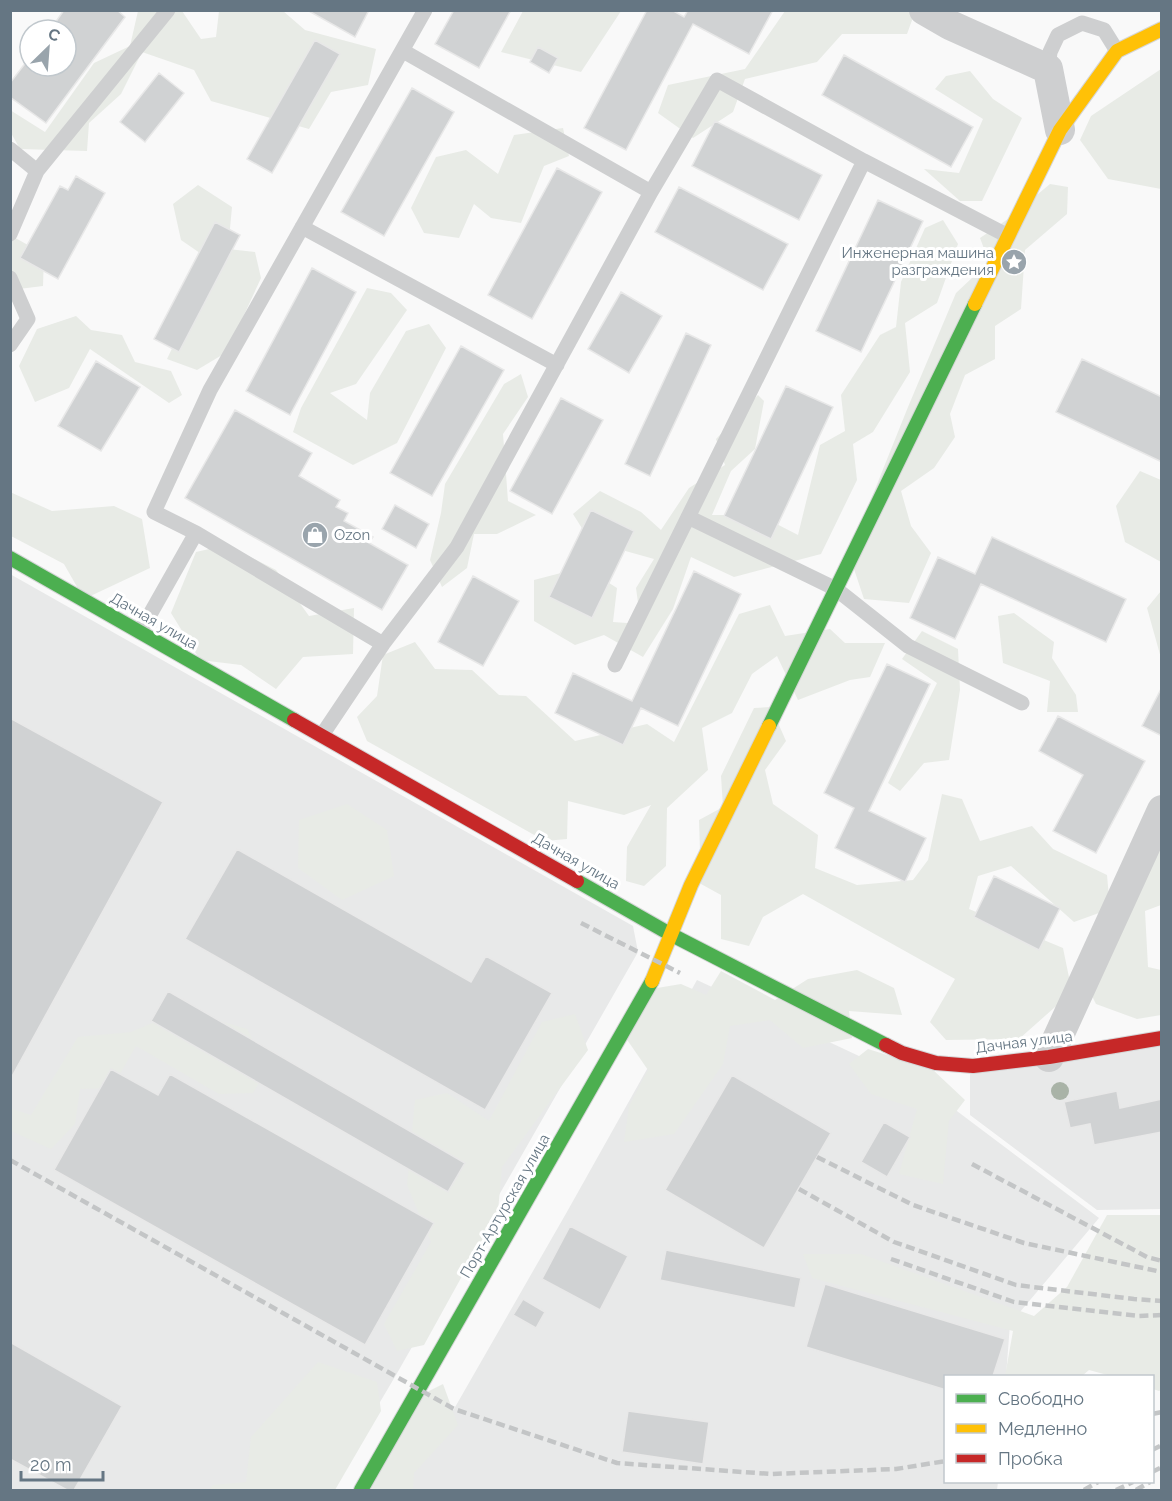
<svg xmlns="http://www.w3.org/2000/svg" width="1172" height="1501" viewBox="0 0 1172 1501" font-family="Raleway,sans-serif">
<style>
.built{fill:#e8e9e9}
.green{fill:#e8ebe6}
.building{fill:#d0d2d3;stroke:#e8e8e8;stroke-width:1.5}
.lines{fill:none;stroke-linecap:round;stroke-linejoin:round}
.fast-casing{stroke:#d5d6d7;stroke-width:16}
.slow-casing{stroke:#d5d6d7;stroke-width:16}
.jam-casing{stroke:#d5d6d7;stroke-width:16}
.lane{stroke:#cecfd0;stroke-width:15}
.street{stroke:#cecfd0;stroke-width:30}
.fast{stroke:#4caf50;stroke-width:14}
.slow{stroke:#ffc107;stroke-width:14}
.jam{stroke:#c62828;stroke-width:14}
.rail{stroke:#c3c5c6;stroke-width:4.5;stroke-dasharray:9 4.5;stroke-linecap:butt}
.tree{fill:#a9b3a7}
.labels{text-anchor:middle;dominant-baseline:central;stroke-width:6;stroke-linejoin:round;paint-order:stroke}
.poi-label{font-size:15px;fill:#657683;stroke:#fff;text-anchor:end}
.street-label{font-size:15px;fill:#657683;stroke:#fff}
</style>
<rect width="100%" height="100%" fill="#f9f9f9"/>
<path class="built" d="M10,574l623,352 5,26 -242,423 -68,115h-317z
M697,980l228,107 174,131 -89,106 -4,52h-60v106h52l-1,8h-600l32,-60 25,-21 114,-199z
M1161,1043v166l-64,1 -127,-95v-41z"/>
<path class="green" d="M912,10l3,2 -8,22h-65l-25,28 -72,17 -12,33 -40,26 -35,-25 10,-28 77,-16 40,-58z
M138,11h44l19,28 15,-2 3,-26h64l22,19 71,19 -8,36 -37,7 -22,37 -98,-28 -17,-31 -52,-18 -21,42 -32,29 -2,28 -67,-2 -9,-16 -1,-23 35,22 49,-69 36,-17z
M523,11h98l-40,61 -80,-20z
M1161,69v120l-53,-10 -28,-39 11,-24z
M970,71l23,28 29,19 -40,83h-22l-36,-32 35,4 24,-54 -48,-30 11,-13z
M563,128l6,28 -25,10 -23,57 -30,-5 -17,-14 -15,34 -35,-5 -13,-25 25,-51 30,-7 32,24 16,-39z
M1050,184l18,3 -1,27 -42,36 -4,59 -26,17v33l-30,16 -15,39 5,23 -21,31 -33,23 10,35 20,27 -22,50 -45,-4 -15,-45 59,-147 48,-114 33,-31 -9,-24 28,-19z
M198,185l34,22 -4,42 27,3 6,26 -34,74 -30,18 -30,-11 46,-97 -32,-22 -8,-36z
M943,220l15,24 -21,59 -32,20 5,49 -37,60 -20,12 4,36 -36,74 -87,23 -43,-20 -18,52 -30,48 -39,-22 -29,10 -41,-24v-41l50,-13 33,21 -4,34 28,2 -5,-36 18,-29 -64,-18 -17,-27 27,-23 41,21 20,18 28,-42 36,-23 -9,-26 42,-44 6,6 -9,48 -24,22 -19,44h47l39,20 22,-90 25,-14 -4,-36 39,-60 16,-8 5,-45 24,-54z
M10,235l34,19 -1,32 -32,4z
M367,288l24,5 16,17 -51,74 -26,9 37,27 3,-27 36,-62 23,-7 17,24 -49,95 -44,22 -60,-33 8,-24z
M76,316l15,14 31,5 13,27 36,9 11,24 -13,8 -79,-54 -21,39 -34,14 -16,-36 18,-37z
M521,374l7,23 -25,37 5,67 28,14 -39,19h-23l-7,34 -25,19 -12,-27 11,-47 4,-29 59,-100z
M1140,471l21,9v82l-36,-20 -9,-36z
M10,492l42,19 62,-5 28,13 8,49 -66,31 -20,-35 -53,-28z
M227,545l49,25 33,46 45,-8 -1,46 -50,3 -27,32 -35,-24 -41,-5 -29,-47 25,-61z
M1161,591v67l-14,-50z
M770,605l15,31 45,-7 15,14h40l-15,34 -20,3 -52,20 -21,-44 -25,18 -20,39 -30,15 6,42 -41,38 -1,58 -22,20 -18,-5 1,-34 24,-42 -27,10 -56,-14 -1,38 -22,2 -178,-100 -10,-24 20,-21 6,-41 32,-13 20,27 37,1 27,25 27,1 49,45 72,-17 27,18 65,-128z
M1014,613l40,29 -2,16 24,37 2,17h-31l3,-31 -47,-18 -5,-47z
M922,631l36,18 2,41 -11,70 -25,3 -24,28 -12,-8 49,-100 -35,-24z
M771,707l15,34 -21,29 8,34 45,31 -3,33 42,17 56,-5 15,-20 14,-66 20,5 18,42 52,-15 21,23 54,26 3,34 -36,13 -63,-56 -33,10 -9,33 94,39 9,44 -53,47 -73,1 -16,-18 25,-43 -152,-85 -40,23 -14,29 -28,-7v-44l-20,-11 -2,-64 24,-13 -2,-31 33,-68z
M347,804l40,26 7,46 -52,24 -44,-32 1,-48z
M1161,838v67l-16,6 3,56 13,3v45l-24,4 -41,-15 -17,-34z
M857,970l37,18 8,27 -53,-4 3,27 -49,10 -33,-28 -40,6 -7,38 -49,70 -50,8 5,-36 19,-36 -27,-39 18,-40 42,-7 25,11 15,-24 54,29 33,-21z
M183,1010l64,19 21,38 -15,26 -34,1 -83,-48 -24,42 -32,1 -5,35 -24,25 -40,-18 -1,-23 21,7 47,-78 53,-5z
M575,1014l13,36 -86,117 -4,44 -74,134 -27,6 -13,-27 47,-82 -24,-57 8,-85 32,-7 42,28 53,-99z
M868,1049l64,20 33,31 -16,21 -6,63 -44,-10 18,-65 -46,-15 -22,-30z
M1107,1215h54l1,174 -3,2 -6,-2 -1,-13h-41l-22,-6 -7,6h-77l8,-45 -201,-53 -9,-24h58l173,62 33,-29z
M318,1362l59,20 4,29 -46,79h-126l4,-5 33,-3 5,-45z
M443,1384l15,41 -44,48 -1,17h-60l48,-85z"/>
<path class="building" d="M64,10h53l8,7 -79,106 -36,-26v-14l20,-26v9h36v-36h-16z
M307,10h62l-14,27z
M454,10h57l-32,58 -44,-24z
M647,10h25l12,7 4,-7h85l-24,44 -56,-30 -67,126 -42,-22z
M315,40l25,14 -68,119 -25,-14z
M538,47l20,11 -9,15 -19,-11z
M844,55l129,72 -22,40 -129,-72z
M159,73l25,20 -39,49 -25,-20z
M412,88l42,24 -70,124 -43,-24z
M715,121l107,54 -23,45 -107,-54z
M557,168l45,24 -70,127 -44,-24z
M76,176l29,17 -47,86 -38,-21 40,-72 8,4z
M679,187l109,57 -25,46 -108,-58z
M878,200l45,21 -62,131 -45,-21z
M215,222l25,13 -61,117 -25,-13z
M312,268l44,24 -66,123 -44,-24z
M621,292l41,24 -33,57 -41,-24z
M686,333l25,12 -61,131 -25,-12z
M461,346l43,24 -72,126 -42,-23z
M1082,359l80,38v65l-106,-50z
M96,361l44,26 -39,64 -43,-25z
M786,386l47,21 -62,132 -47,-23z
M561,398l42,22 -51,94 -42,-23z
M235,410l77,43 -13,23 41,24 -4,7 12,6 -4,8 29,16 -4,6 39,22 -26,45 -197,-112z
M395,505l34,19 -13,24 -34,-19z
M591,510l43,21 -42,87 -43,-21z
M992,537l134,62 -20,43 -125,-58 -26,55 -45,-21 28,-61 37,17z
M694,571l47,23 -63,132 -37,-18 -18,37 -68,-32 18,-40 59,28z
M473,576l46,25 -36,65 -45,-24z
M887,664l43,20 -61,127 57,27 -21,44 -70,-34 19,-40 -30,-15z
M1162,687v49l-20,-10z
M1058,716l87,45 -49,92 -43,-22 30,-56 -44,-24z
M10,718l153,84 -153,278z
M237,849l234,133 15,-26 66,37 -67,117 -300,-171z
M994,876l66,32 -21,42 -65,-33z
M168,991l297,172 -17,29 -297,-171z
M111,1069l47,26 12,-21 264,149 -69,122 -311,-175z
M732,1075l99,58 -67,115 -99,-58z
M1117,1091l3,17 42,-9v33l-68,13 -4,-21 -20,4 -6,-26z
M884,1122l26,15 -23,40 -26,-15z
M570,1226l58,30 -28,54 -58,-31z
M666,1250l135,28 -6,30 -135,-28z
M825,1284l180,55 -12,37h-47v14l-140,-43z
M523,1299l22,13 -9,16 -23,-13z
M10,1342l112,64 -48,84h-7l-57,-31z
M628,1411l81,11 -6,42 -81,-12z"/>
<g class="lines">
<g class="fast-casing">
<path id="fast" d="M10,558l284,162
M769,726l206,-422
M577,881l93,53 216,111
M361,1490l291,-509"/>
</g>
<g class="slow-casing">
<path id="slow" d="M975,304l85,-174 57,-79 45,-22
M652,981l39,-96 78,-159"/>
</g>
<g class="jam-casing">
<path id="jam" d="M294,720l283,161
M886,1045l16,8 34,10 37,3 76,-9 113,-19"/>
</g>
<path class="lane" d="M403,51l248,141
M1048,69l2,-17 8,-17 24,-12 22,7 13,21
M10,149l27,22
M302,227l255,138
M10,234l27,-63 131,-161
M10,278l18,41 -18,26
M688,517l148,72 72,57 114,57
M140,632l56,-99
M383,644l-187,-111 -42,-21 56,-122 215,-380
M615,665l249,-504
M322,735l61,-91 74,-97 194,-355 66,-112 147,81 144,75"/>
<path class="street" d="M924,10l26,15 98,44 12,61
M1049,1057l113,-247"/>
<use href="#fast" class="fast"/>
<use href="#slow" class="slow"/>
<use href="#jam" class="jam"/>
<path class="rail" d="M581,923l99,50
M817,1157l96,48 111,38 138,29
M10,1160l444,249 163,54 154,11 125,-5 50,-8
M972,1164l175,93 15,4
M799,1189l95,53 122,43 118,14 28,2
M891,1259l123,43 125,14 23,-1
M1152,1414l10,-2
M1152,1450l10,-5
M1152,1472l10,-5
M1084,1490l14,-8
M1116,1490l17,-8
M1136,1490l14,-8"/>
</g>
<circle class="tree" cx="1060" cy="1091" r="9"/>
<defs>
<g id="sight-disc" transform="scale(1.35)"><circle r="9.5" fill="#99a4ac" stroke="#fff"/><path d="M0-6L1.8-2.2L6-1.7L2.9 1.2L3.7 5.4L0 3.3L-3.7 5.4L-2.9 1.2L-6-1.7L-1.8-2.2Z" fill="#fff"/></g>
<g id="shop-disc" transform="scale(1.35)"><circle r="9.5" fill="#99a4ac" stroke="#fff"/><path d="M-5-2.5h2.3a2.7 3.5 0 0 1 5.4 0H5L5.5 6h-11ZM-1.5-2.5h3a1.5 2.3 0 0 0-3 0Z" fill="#fff"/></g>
</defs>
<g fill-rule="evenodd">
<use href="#sight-disc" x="1014" y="262"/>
<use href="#shop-disc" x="315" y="535"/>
</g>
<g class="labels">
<g class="poi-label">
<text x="994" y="253">Инженерная машина<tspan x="994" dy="17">разграждения</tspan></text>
<text x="334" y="535" text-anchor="start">Ozon</text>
</g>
<g class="street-label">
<text transform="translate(154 621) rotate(30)">Дачная улица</text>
<text transform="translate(576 861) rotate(30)">Дачная улица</text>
<text transform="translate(1024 1042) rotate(-7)">Дачная улица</text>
<text transform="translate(505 1206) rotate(-60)">Порт-Артурская улица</text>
</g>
</g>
<rect width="1172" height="1501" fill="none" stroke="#657683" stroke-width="24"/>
<rect x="944" y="1375" width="210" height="108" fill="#ffffff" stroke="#c1c8cd" stroke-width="1.5"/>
<rect x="956" y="1394" width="30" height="9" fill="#4caf50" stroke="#c1c8cd" stroke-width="1.5"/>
<text x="998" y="1405" font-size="18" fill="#657683">Свободно</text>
<rect x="956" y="1424" width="30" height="9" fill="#ffc107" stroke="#c1c8cd" stroke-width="1.5"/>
<text x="998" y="1435" font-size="18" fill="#657683">Медленно</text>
<rect x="956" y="1454" width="30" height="9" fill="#c62828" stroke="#c1c8cd" stroke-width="1.5"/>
<text x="998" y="1465" font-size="18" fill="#657683">Пробка</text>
<g transform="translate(48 48) rotate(25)"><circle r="28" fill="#ffffff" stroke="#c1c8cd" stroke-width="1.5"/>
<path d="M0-4.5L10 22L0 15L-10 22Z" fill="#99a4ac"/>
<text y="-9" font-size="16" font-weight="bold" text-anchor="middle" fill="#657683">С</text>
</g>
<path d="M21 1471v9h82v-9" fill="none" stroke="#657683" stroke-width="3"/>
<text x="30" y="1471" font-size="18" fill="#657683" stroke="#ffffff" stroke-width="4.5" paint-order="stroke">20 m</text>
</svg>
